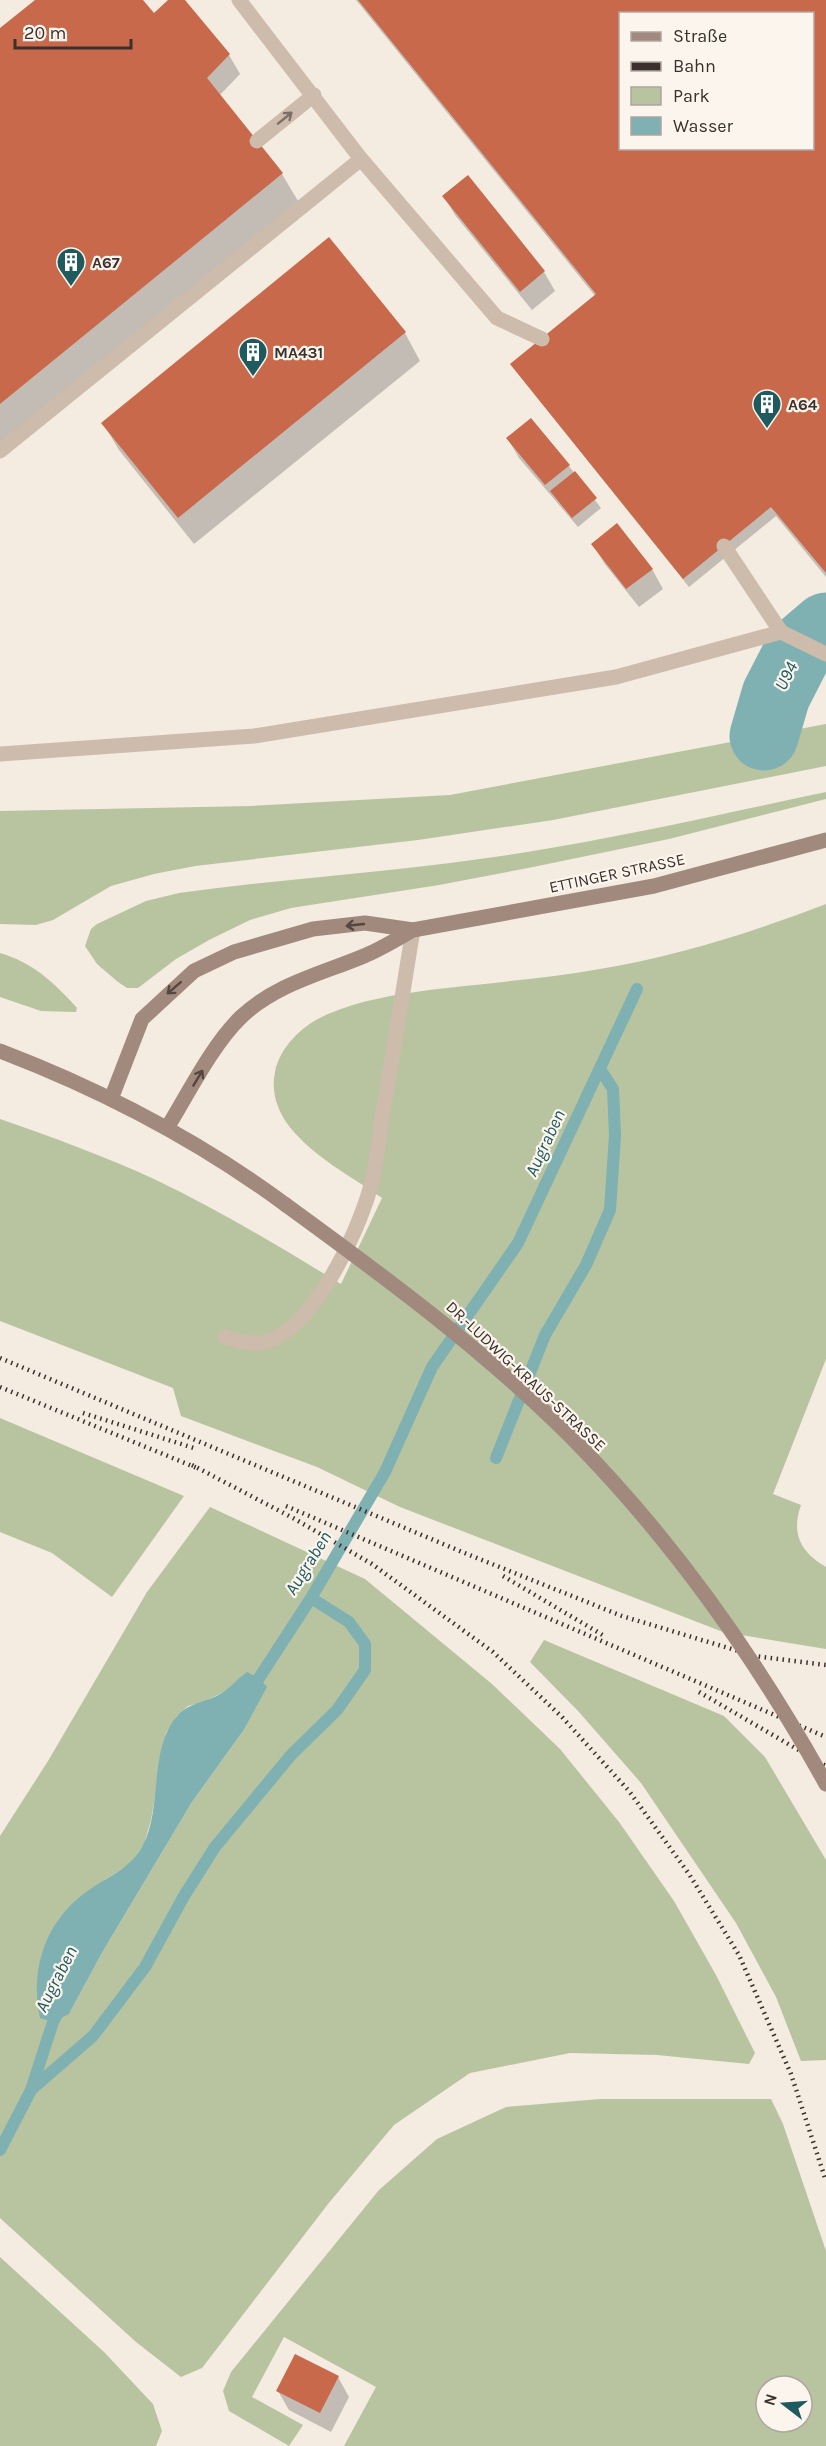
<svg xmlns="http://www.w3.org/2000/svg" width="826" height="2446" viewBox="0 0 826 2446" font-family="Karla,sans-serif">
<style>
.green{fill:#b8c4a0;fill-rule:evenodd}
.water{fill:#7fb0b2}
.shadow{fill:#0003;fill-rule:evenodd}
.lines{fill:none;stroke-linecap:round;stroke-linejoin:round}
.stream{stroke:#7fb0b2;stroke-width:12}
.river{stroke:#7fb0b2;stroke-width:69}
.building{fill:#c8694b;fill-rule:evenodd}
.lane{stroke:#cdbbac;stroke-width:15}
.secondary{stroke:#a18a7d;stroke-width:15}
.rail{stroke:#3b302b;stroke-width:4.5;stroke-dasharray:1.5 4.5;stroke-linecap:butt}
.secondary-bridge{stroke:#a18a7d;stroke-width:15}
.oneway{stroke:#7d6f65}
.oneway2{stroke:#544640}
.labels{text-anchor:middle;dominant-baseline:central;stroke-width:4.5;stroke-linejoin:round;paint-order:stroke}
.poi-label{font-size:16px;font-weight:bold;fill:#3b302b;stroke:#fbf5ee;text-anchor:start}
.street-label{font-size:16px;fill:#3b302b;stroke:#fbf5ee}
.water-label{font-size:18px;font-style:italic;fill:#1f5a5e;stroke:#fbf5ee}
</style>
<rect width="100%" height="100%" fill="#f4ebe1"/>
<path class="green" d="M826,724v42l-273,54 -135,20 -223,26 -41,8 -43,12 -58,34 -17,5 -36,-1v-113l251,-5 199,-11z
M826,792v7l-157,40 -136,28 -94,18 -148,23 -41,12 -41,20 -33,19 -38,29h-11l-9,-6 -21,-18 -12,-18 6,-17 6,-5 49,-23 33,-8c116,-16 233,-22 348,-41 100,-16 200,-39 299,-60z
M826,904v455l-53,135 28,11c-10,28 -1,47 25,62v82l-103,-17 -323,-125 -83,-40 -136,-51 -8,-28 -173,-67v-202c52,18 104,37 154,60 65,31 126,68 187,105l41,-86c-31,-22 -69,-41 -93,-72 -12,-16 -18,-34 -14,-54 5,-26 29,-48 53,-58 33,-14 66,-19 101,-24 57,-7 115,-11 171,-21 78,-13 153,-37 226,-65z
M0,953c32,9 55,30 77,55l-1,4 -35,-1 -41,-14z
M0,1418l184,78 -72,101 -60,-44 -52,-21z
M210,1507l155,72 127,105 68,65 59,73 55,79 42,74 39,78 -6,11 -92,-9 -87,-2 -100,20 -76,52 -66,79 -126,164 -21,9 -45,-35 -136,-124v-382l48,-75 99,-169zM240,1678l3,53 -51,71 -89,149 -34,63 34,-133 30,-19 11,-18 7,-24 15,-87 11,-17 11,-10 15,-4 21,-10z
M544,1640l180,76 41,41 61,103v200l-25,1 -25,-64 -40,-74 -95,-140 -62,-71 -49,-50z
M600,2099h171l12,25 43,127v195h-482l32,-59 -92,-50 -32,60 51,28 -14,21 -60,-35 -6,-20 8,-19 148,-182 58,-51 69,-32zM766,2386h36v36h-36z
M0,2257l104,95 49,52 9,27 -6,15h-156z"/>
<path class="water" d="M247,1672l12,6 8,9 -24,44 -51,71 -89,149 -34,63 -16,8 -13,-4c-11,-51 7,-101 52,-130 19,-13 40,-21 51,-43 20,-38 5,-97 35,-130 12,-13 30,-13 44,-22 9,-6 16,-15 25,-21z"/>
<path class="shadow" d="M37,0h104l16,20 14,-20h12l46,55 11,19 -21,22 63,78 16,27 -298,243v-414z
M356,0h470v577l-50,-61 -87,71 -178,-222 85,-68zM620,14h192v134h-192z
M468,177l76,95 11,19 -23,19 -77,-95 -11,-19z
M329,239l76,94 15,28 -226,183 -75,-94 -16,-27z
M508,439l61,27 32,42 -23,19 -59,-69z
M593,544l59,25 11,20 -24,18 -35,-44z
M338,2377l11,20 -18,35 -42,-22 -11,-19z"/>
<g class="lines">
<path class="stream" d="M764,736l12,-41
M496,1458l49,-123 41,-70 24,-55 5,-75 -2,-46 -13,-20
M250,1692l61,-94 74,-126 47,-105 86,-124 119,-254
M32,2089l61,-53 52,-69 39,-71 31,-49 76,-92 46,-45 28,-40v-26l-16,-22 -38,-24
M0,2150l31,-60 22,-68 7,-14"/>
<path class="river" d="M764,736l12,-41 23,-45 27,-23"/>
</g>
<path class="building" d="M35,0h108l11,13 14,-13h17l45,54 -23,24 76,95 -283,231v-376z
M358,0h468v573l-55,-66 -88,72 -173,-215 86,-70zM620,14h192v134h-192z
M468,175l77,96 -25,21 -78,-96z
M329,237l77,95 -228,186 -77,-95z
M531,418l39,47 -25,20 -39,-47z
M575,471l22,27 -25,20 -22,-27z
M617,523l36,46 -27,20 -35,-45z
M295,2354l44,22 -19,37 -44,-22z"/>
<g class="lines">
<path class="lane" d="M239,0l122,159 136,159 45,21
M257,141l57,-46
M0,451l361,-292
M724,546l57,86 45,22
M0,754l254,-18 362,-59 165,-45
M225,1337c13,4 27,8 40,5 48,-13 91,-106 104,-150 8,-26 10,-55 14,-81 11,-60 20,-121 30,-181"/>
<path class="secondary" d="M0,1051c102,39 198,89 286,154
M111,1099l31,-80 52,-48 40,-19 79,-23 52,-6 48,7 241,-44 172,-46
M167,1128c21,-34 45,-83 74,-111 35,-33 80,-43 123,-61 17,-7 33,-17 49,-26"/>
<path class="rail" d="M0,1358l467,196 155,62 133,40 71,9
M0,1387l197,81
M83,1413l114,36
M192,1465l101,53 79,46 121,88 69,65 67,74 60,83 50,81 52,119 35,107
M286,1506l540,231
M503,1576l103,61
M699,1692l127,74"/>
<path class="secondary-bridge" d="M286,1205c99,72 198,145 285,232 101,102 185,221 255,347"/>
</g>
<defs><path id="oneway-shaft" d="M-6 0H5M1.5-3L5.5 0L1.5 3" fill="none" stroke-width="1.6" stroke-linecap="round" stroke-linejoin="round" transform="scale(1.5)"/></defs>
<use class="oneway" href="#oneway-shaft" transform="translate(285 118) rotate(-39)"/>
<g class="oneway2">
<use href="#oneway-shaft" transform="translate(355 925) rotate(174)"/>
<use href="#oneway-shaft" transform="translate(174 988) rotate(139)"/>
<use href="#oneway-shaft" transform="translate(198 1078) rotate(-59)"/>
</g>
<defs>
<g id="building-pin" transform="scale(1.5)"><path d="M0 17L-7.5 6A9.5 9.5 0 1 1 7.5 6Z" fill="#1f5a5e" stroke="#fbf5ee"/><path d="M-4-6H4V6H1V3H-1V6H-4ZM-2.5-4.3h1.7v1.8h-1.7ZM.8-4.3h1.7v1.8H.8ZM-2.5-1h1.7V.8h-1.7ZM.8-1h1.7V.8H.8Z" fill="#fff"/></g>
</defs>
<g fill-rule="evenodd">
<use href="#building-pin" x="71" y="262"/>
<use href="#building-pin" x="253" y="352"/>
<use href="#building-pin" x="767" y="404"/>
</g>
<g class="labels">
<g class="poi-label">
<text x="92" y="262">A67</text>
<text x="274" y="352">MA431</text>
<text x="788" y="404">A64</text>
</g>
<g class="street-label">
<text transform="translate(617 873) rotate(-12)">ETTINGER STRASSE</text>
<text transform="translate(526 1376) rotate(43)">DR.-LUDWIG-KRAUS-STRASSE</text>
</g>
<g class="water-label">
<text transform="translate(786 676) rotate(-63)">U94</text>
<text transform="translate(545 1143) rotate(-65)">Augraben</text>
<text transform="translate(308 1563) rotate(-58)">Augraben</text>
<text transform="translate(56 1979) rotate(-63)">Augraben</text>
</g>
</g>
<rect x="619" y="12" width="195" height="138" fill="#fbf5ee" stroke="#aea6a0" stroke-width="1.5"/>
<rect x="631" y="32" width="30" height="9" fill="#a18a7d" stroke="#aea6a0" stroke-width="1.5"/>
<text x="673" y="42" font-size="18" fill="#3b302b">Straße</text>
<rect x="631" y="62" width="30" height="9" fill="#3b302b" stroke="#aea6a0" stroke-width="1.5"/>
<text x="673" y="72" font-size="18" fill="#3b302b">Bahn</text>
<rect x="631" y="87" width="30" height="18" fill="#b8c4a0" stroke="#aea6a0" stroke-width="1.5"/>
<text x="673" y="102" font-size="18" fill="#3b302b">Park</text>
<rect x="631" y="117" width="30" height="18" fill="#7fb0b2" stroke="#aea6a0" stroke-width="1.5"/>
<text x="673" y="132" font-size="18" fill="#3b302b">Wasser</text>
<g transform="translate(784 2404) rotate(287)"><circle r="28" fill="#fbf5ee" stroke="#aea6a0" stroke-width="1.5"/>
<path d="M0-4.5L10 22L0 15L-10 22Z" fill="#1f5a5e"/>
<text y="-9" font-size="16" font-weight="bold" text-anchor="middle" fill="#3b302b">N</text>
</g>
<path d="M15 39v9h116v-9" fill="none" stroke="#3b302b" stroke-width="3"/>
<text x="24" y="39" font-size="18" fill="#3b302b" stroke="#fbf5ee" stroke-width="4.5" paint-order="stroke">20 m</text>
</svg>
